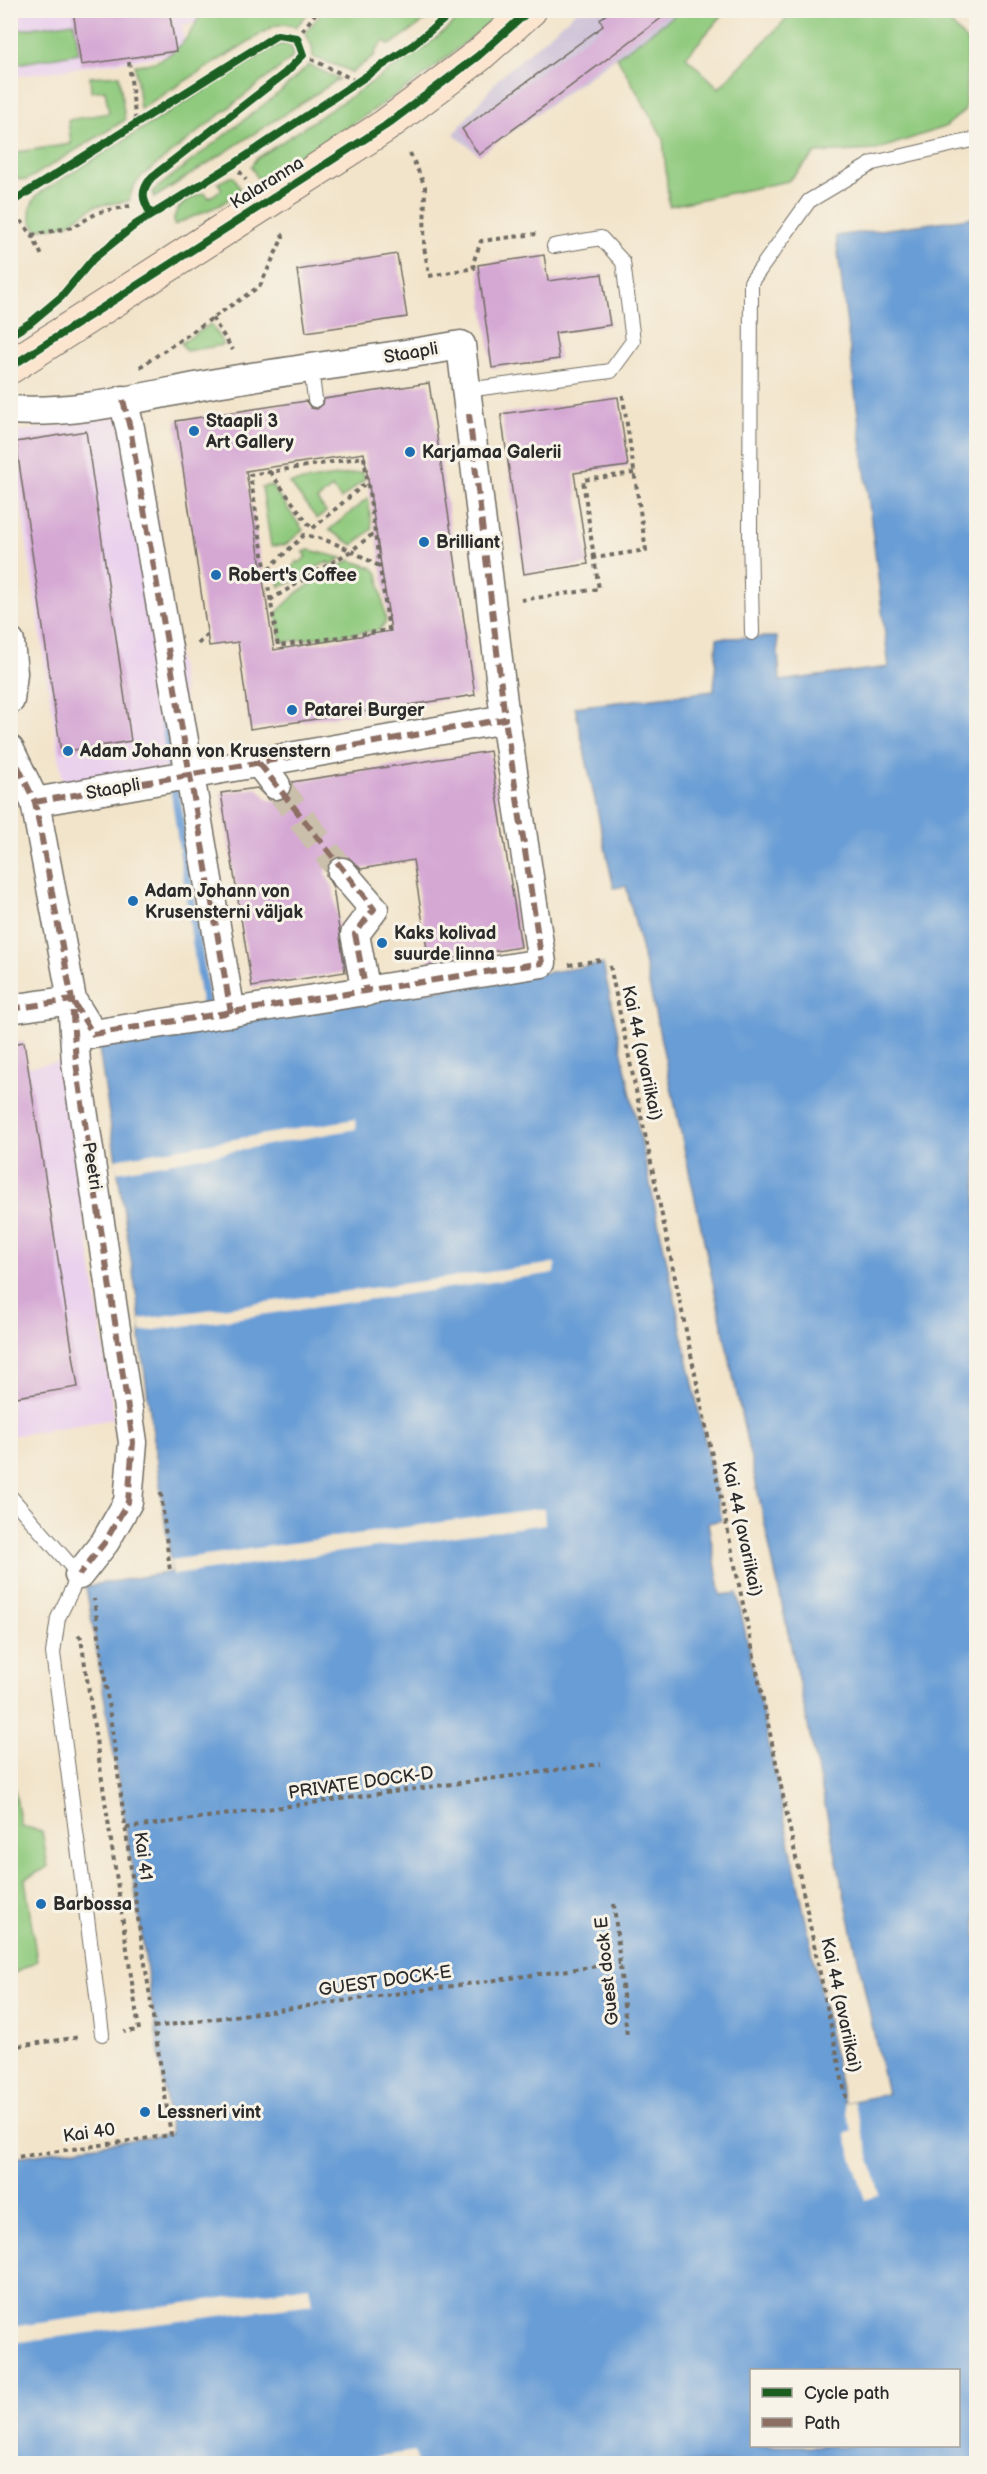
<svg xmlns="http://www.w3.org/2000/svg" width="987" height="2474" viewBox="0 0 987 2474" font-family="'Balsamiq Sans',sans-serif">
<style>
.built{fill:#ead1ed}
.industrial{fill:#cabfd7}
.green{fill:#90ca7e;stroke:#5e7a54;stroke-width:1.5}
.water{fill:#699dd5;stroke:#4a6480;stroke-width:1.5;fill-rule:evenodd}
.pier{fill:#f2e4ca}
.lines{fill:none;stroke-linecap:round;stroke-linejoin:round}
.stream{stroke:#699dd5;stroke-width:9}
.building{fill:#d5a8d4;fill-rule:evenodd}
.street-tunnel{stroke:#cabfaa;stroke-width:28;stroke-dasharray:28 14;stroke-linecap:butt}
.lane-casing{stroke:#716c63;stroke-width:16}
.street-casing{stroke:#716c63;stroke-width:31}
.secondary-casing{stroke:#716c63;stroke-width:35}
.path{stroke:#716c63;stroke-width:4;stroke-dasharray:4.5 4.5;stroke-linecap:butt}
.lane{stroke:#fff;stroke-width:14}
.street{stroke:#fff;stroke-width:28}
.secondary{stroke:#fce5cf;stroke-width:33}
.quiet{stroke:#8d6e63;stroke-width:6;stroke-dasharray:12 6;stroke-linecap:butt}
.cycleway-casing{stroke:#f7f3e8;stroke-width:11}
.cycleway{stroke:#1b5e20;stroke-width:8}
.poi-dot{fill:#1f6fb2;stroke:#f7f3e8;stroke-width:2}
.labels{text-anchor:middle;dominant-baseline:central;stroke-width:6;stroke-linejoin:round;paint-order:stroke}
.street-label{font-size:18px;fill:#2b2b2b;stroke:#f7f3e8}
.poi-label{font-size:18px;font-weight:bold;fill:#2b2b2b;stroke:#f7f3e8;text-anchor:start}
</style>
<rect width="100%" height="100%" fill="#f7f3e8"/>
<filter id="ink" filterUnits="userSpaceOnUse"><feTurbulence type="fractalNoise" baseFrequency=".0167" numOctaves="2"/><feDisplacementMap in="SourceGraphic" scale="12" xChannelSelector="R" yChannelSelector="G"/><feConvolveMatrix kernelMatrix="1 2 1 2 8 2 1 2 1" color-interpolation-filters="sRGB"/></filter>
<filter id="wash" filterUnits="userSpaceOnUse"><feTurbulence type="fractalNoise" baseFrequency=".008" numOctaves="4" result="noise"/><feDisplacementMap in="SourceGraphic" scale="24" xChannelSelector="R" yChannelSelector="G"/><feGaussianBlur stdDeviation="1.35" result="paint"/><feColorMatrix in="noise" values="0 0 0 0 0 0 0 0 0 0 0 0 0 0 0 0 0 1.4 0 .05"/><feComposite in="paint" operator="in"/></filter>
<g filter="url(#wash)">
<rect width="100%" height="100%" fill="#f2e4ca"/>
<path class="built" d="M10,11h280l-108,14 3,28 -174,24z
M142,413l52,352 -131,19 -53,-351z
M62,1061l52,358 -103,17v-366z"/>
<path class="industrial" d="M577,11h104l-202,144 -25,-21 44,-55z"/>
<path class="green" d="M207,10l103,1 -14,16 -12,-3 -10,2 -134,83 -5,-44c34,-1 54,-23 66,-53z
M323,11v-1l116,1 -49,34 -6,-4 -9,11v3l-24,18 -5,-4 -33,-12 -1,-11 -7,-13z
M468,11h36l-83,67 -67,45 -96,57 -7,-14 5,-7 168,-111z
M681,11h45l-40,46 33,31 75,-77h146l28,32 -3,67 -20,17 -69,23 -60,3 -28,28 -119,25 -6,-68 -46,-81z
M74,22l5,31 -68,12v-34z
M287,44l6,6 -1,8 -150,118 -9,11 -4,14 -34,5 -27,18 -31,6c-10,-13 -9,-23 1,-36l237,-148z
M309,65l30,14 -185,119 -1,-7 128,-100z
M119,75l6,45 -98,60 -11,-1 -4,-7 -1,-19 60,-9 -3,-24 41,-7 -4,-23 -14,2 -1,-15z
M230,177h4l7,14 -21,14 -46,20c-3,-16 16,-29 31,-32l4,5 13,-9 -4,-6z
M211,324l13,21 -38,6 -5,-8z
M363,472l2,7 -24,20 -9,-11 -15,12 9,12 -9,7 -27,-36z
M271,485l32,45 -18,15 -14,1 -9,-59z
M368,498l4,31 -19,16 -24,-15z
M309,550l33,8 -12,7 -2,-3 -18,8 1,5 -31,12 -1,-4 18,-22 2,2 8,-7 -4,-4z
M350,560l23,8 5,5 8,48 -6,9 -97,12 -3,-4 -4,-25 22,-21z
M11,1769l10,57 21,5 6,36 -23,12 12,82 -26,14z"/>
<path class="water" d="M976,217v2246h-965l-1,-305 161,-24 -45,-306 -40,-242 86,-14 -32,-234 1,-13 -43,-283 505,-78 119,556 -14,3 13,72 16,-2 107,510 43,-9 -246,-1147 -15,-61 -12,2 -1,-4 -38,-177 139,-16 3,-53 60,-1 3,44 109,-14 -53,-431zM752,2370h206v76h-206z"/>
<path class="pier" d="M355,1119l1,10 -239,43 -2,-13z
M556,1263l-1,10 -414,59 -1,-13z
M544,1508l1,16 -372,51 -3,-15z
M854,2101l26,94 -15,5 -20,-66 7,-3 -8,-28z
M309,2286l3,18 -301,39v-16z
M415,2451l2,12h-84z"/>
<g class="lines">
<path class="stream" d="M157,663l50,351"/>
</g>
<g id="blocks">
<path class="building" d="M73,10h96l7,41 -95,14z
M612,10h60l-193,145 -17,-26 141,-103 -3,-7z
M397,254l10,63 -101,15 -9,-62z
M544,255l4,26 54,-7 8,51 -55,8 4,26 -67,9 -14,-103z
M429,383l46,312 -225,34 -12,-87 -29,4 -33,-225 130,-20 5,7 6,1 6,-5 1,-5zM364,453l27,178 -117,19 -28,-179z
M618,397l10,69 -54,7 14,91 -64,10 -23,-160z
M86,431l45,310 -70,11 -45,-310z
M490,751l31,196 -92,15 -16,-102 -52,9 -13,-12 -9,-1 -8,4 -4,6 -1,9 7,12 12,85 -93,15 -31,-194 36,-5 12,12 10,1 7,-3 5,-6 1,-10z
M24,1042l54,345 -68,11v-354z"/>
</g>
</g>
<g filter="url(#ink)">
<use href="#blocks" fill-opacity="0" stroke="#716c63" stroke-width="1.5"/>
<g class="lines">
<path class="street-tunnel" d="M276,785l66,87"/>
<g class="lane-casing">
<path id="lane" d="M311,368l4,32
M466,390l145,-19 22,-30 -10,-79 -22,-24 -47,8
M752,633l-2,-100 1,-251 58,-81 64,-38 103,-24
M10,1496l69,79 -21,43 -5,35 49,381"/>
</g>
<g class="street-casing">
<path id="street" d="M123,400l7,28 101,585
M10,410c72,5 142,-16 212,-28 79,-14 159,-23 239,-37l44,374 -470,83
M10,642l3,31 -3,27
M10,750l25,52 37,198 4,63 57,379 -5,60 -23,40 -26,33
M259,763l17,22
M342,872l32,37 -19,25 11,58
M73,1002l20,32 449,-71 -37,-244
M10,1009l62,-9"/>
</g>
<g class="secondary-casing">
<path id="secondary" d="M10,367l375,-241 93,-70 52,-46"/>
</g>
<path class="path" d="M297,38l21,-28
M303,55l55,27
M129,62l7,62
M410,153l15,33 -1,61 5,27
M234,164l12,16
M10,206l22,29 10,21
M32,235l41,-8 26,-15 31,-6
M429,276l45,-8 -1,-5 8,-22 55,-7
M212,318l21,32
M140,367l120,-81 23,-49 -2,-6
M364,457l25,173 -111,16 -28,-171z
M270,472l42,57 55,-47
M594,558l-11,-78 51,-7
M262,575l42,-40c27,4 52,18 75,31
M270,600l81,-49 23,-18
M521,600l78,-11 -5,-31 52,-8 -24,-159
M198,644l9,-10
M569,965l32,-5
M610,966l236,1132
M161,1493l9,78
M78,1635l3,3 58,392 -15,2
M126,1828l474,-64
M614,1904l13,132
M154,2027l466,-64
M10,2047l71,-10
M10,2158l161,-23 -36,-237 -41,-299"/>
<use href="#lane" class="lane"/>
<use href="#street" class="street"/>
<use href="#secondary" class="secondary"/>
<path class="quiet" d="M123,400l7,28 101,585
M10,750l25,52 37,198 4,63 57,379 -5,60 -23,40 -26,33
M259,763l115,146 -19,25 11,58
M35,802l470,-83 -36,-305
M74,1003l19,31 449,-71 -37,-244
M10,1009l62,-9"/>
<g class="cycleway-casing">
<path id="cycleway" d="M10,203l267,-168 20,3 6,17 -19,19 -132,103c-12,14 -10,22 -1,37
M10,335l20,-12 31,-26 32,-38 42,-34 99,-61 179,-119 42,-35
M10,367l375,-241 93,-70 52,-46"/>
</g>
<use href="#cycleway" class="cycleway"/>
</g>
</g>
<g class="poi-dot">
<circle cx="194" cy="431" r="6"/>
<circle cx="410" cy="452" r="6"/>
<circle cx="424" cy="542" r="6"/>
<circle cx="216" cy="575" r="6"/>
<circle cx="292" cy="710" r="6"/>
<circle cx="68" cy="751" r="6"/>
<circle cx="133" cy="901" r="6"/>
<circle cx="382" cy="943" r="6"/>
<circle cx="41" cy="1904" r="6"/>
<circle cx="145" cy="2112" r="6"/>
</g>
<g class="labels">
<g class="street-label">
<text transform="translate(267 183) rotate(-32)">Kalaranna</text>
<text transform="translate(411 353) rotate(-10)">Staapli</text>
<text transform="translate(113 789) rotate(-10)">Staapli</text>
<text transform="translate(642 1053) rotate(78)">Kai 44 (avariikai)</text>
<text transform="translate(92 1166) rotate(81)">Peetri</text>
<text transform="translate(742 1529) rotate(78)">Kai 44 (avariikai)</text>
<text transform="translate(361 1783) rotate(-8)">PRIVATE DOCK-D</text>
<text transform="translate(143 1856) rotate(83)">Kai 41</text>
<text transform="translate(607 1971) rotate(-96)">Guest dock E</text>
<text transform="translate(385 1981) rotate(-8)">GUEST DOCK-E</text>
<text transform="translate(841 2005) rotate(78)">Kai 44 (avariikai)</text>
<text transform="translate(89 2133) rotate(-8)">Kai 40</text>
</g>
<g class="poi-label">
<text x="206" y="421">Staapli 3<tspan x="206" dy="21">Art Gallery</tspan></text>
<text x="422" y="452">Karjamaa Galerii</text>
<text x="436" y="542">Brilliant</text>
<text x="228" y="575">Robert's Coffee</text>
<text x="304" y="710">Patarei Burger</text>
<text x="80" y="751">Adam Johann von Krusenstern</text>
<text x="145" y="891">Adam Johann von<tspan x="145" dy="21">Krusensterni väljak</tspan></text>
<text x="394" y="933">Kaks kolivad<tspan x="394" dy="21">suurde linna</tspan></text>
<text x="53" y="1904">Barbossa</text>
<text x="157" y="2112">Lessneri vint</text>
</g>
</g>
<rect width="987" height="2474" fill="none" stroke="#f7f3e8" stroke-width="36"/>
<rect x="750" y="2369" width="210" height="78" fill="#f7f3e8" stroke="#a5a39c" stroke-width="1.5"/>
<rect x="762" y="2388" width="30" height="9" fill="#1b5e20" stroke="#a5a39c" stroke-width="1.5"/>
<text x="804" y="2399" font-size="18" fill="#2b2b2b">Cycle path</text>
<rect x="762" y="2418" width="30" height="9" fill="#8d6e63" stroke="#a5a39c" stroke-width="1.5"/>
<text x="804" y="2429" font-size="18" fill="#2b2b2b">Path</text>
</svg>
